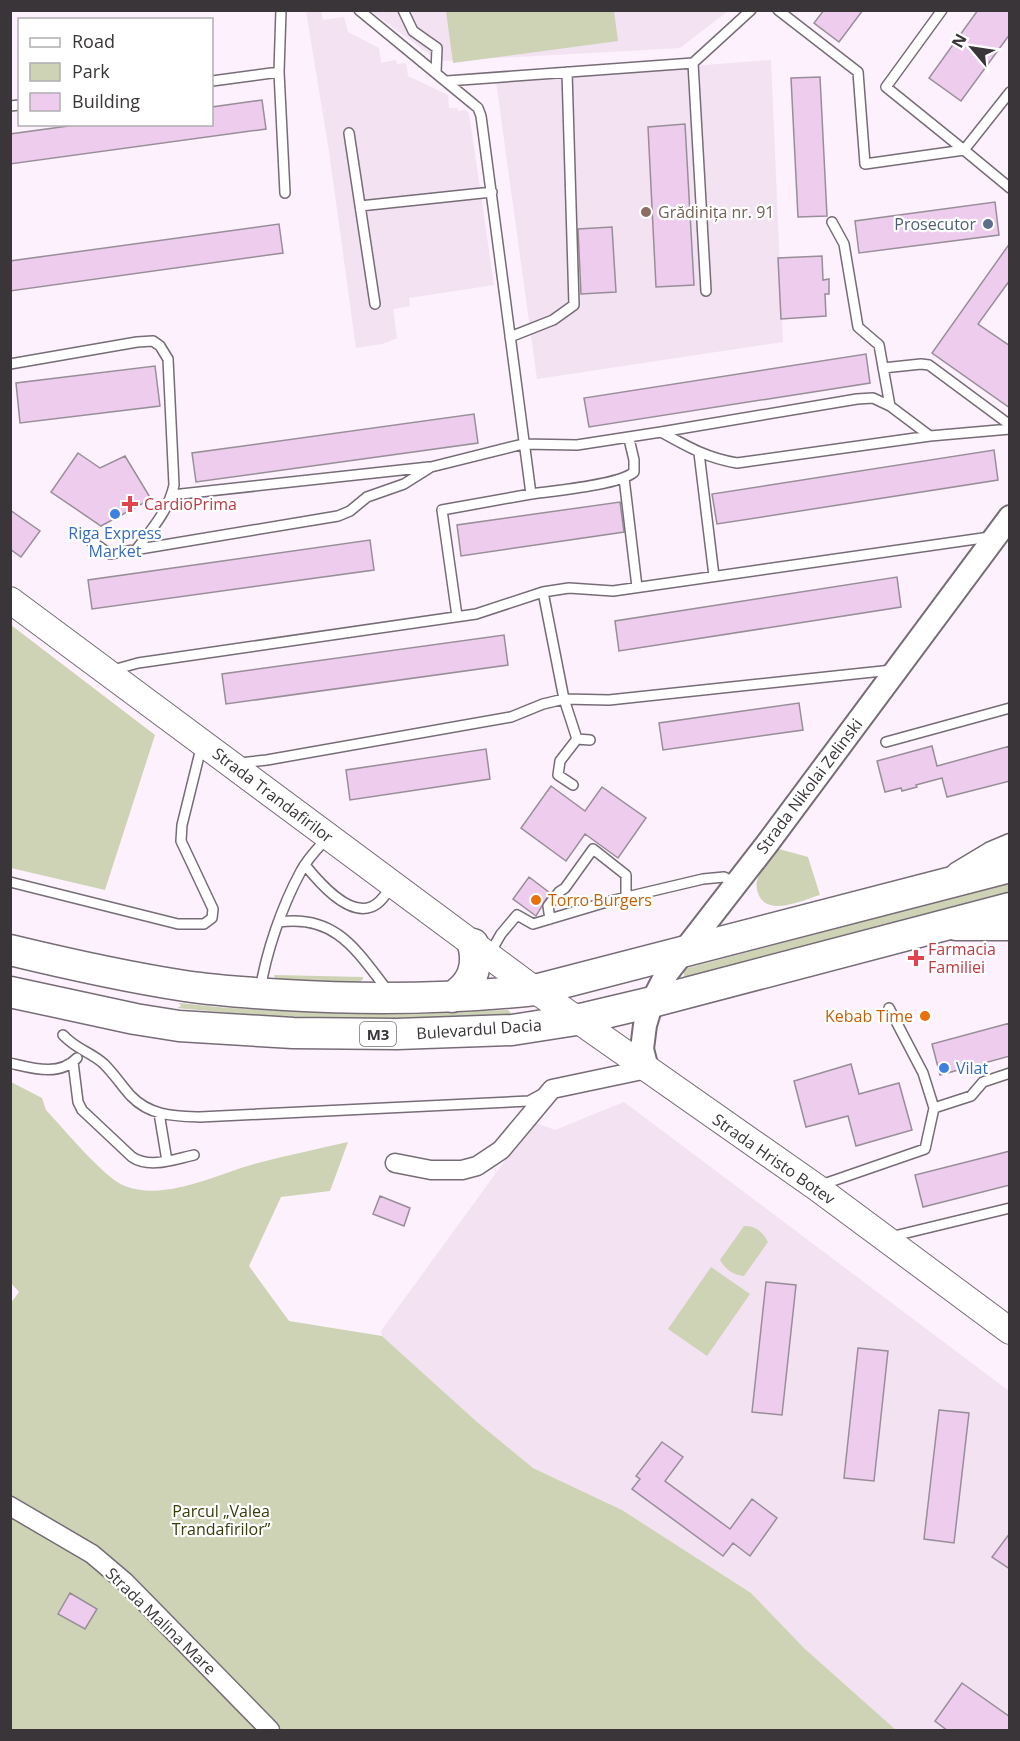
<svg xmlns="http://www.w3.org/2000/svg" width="1020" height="1741" viewBox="0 0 1020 1741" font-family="'Open Sans',sans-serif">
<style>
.built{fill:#f2e2f2}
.green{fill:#ced3b5}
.building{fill:#ece;stroke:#988e98;stroke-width:1.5}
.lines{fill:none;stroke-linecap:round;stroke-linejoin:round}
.service-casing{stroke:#766c76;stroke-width:12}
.minor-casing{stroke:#766c76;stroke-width:21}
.tertiary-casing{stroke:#766c76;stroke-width:26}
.secondary-casing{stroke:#766c76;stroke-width:28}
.trunk-casing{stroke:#766c76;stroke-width:33}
.service{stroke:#fff;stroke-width:9}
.minor{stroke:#fff;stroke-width:18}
.tertiary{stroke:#fff;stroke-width:22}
.secondary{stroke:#fff;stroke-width:26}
.trunk{stroke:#fff;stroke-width:30}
.education-dot{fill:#8d6e63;stroke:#fff;stroke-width:2}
.service-dot{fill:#5c6f8a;stroke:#fff;stroke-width:2}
.health-dot{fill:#e0444e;stroke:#fff;stroke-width:2}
.shop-dot{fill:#3f7fe0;stroke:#fff;stroke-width:2}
.food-dot{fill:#e8710a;stroke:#fff;stroke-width:2}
.labels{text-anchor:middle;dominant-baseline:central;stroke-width:4.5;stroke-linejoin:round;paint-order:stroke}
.shield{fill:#fff;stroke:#747274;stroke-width:1.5}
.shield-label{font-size:15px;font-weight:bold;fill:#393539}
.education-label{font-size:16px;fill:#785e54;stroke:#fff;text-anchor:start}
.service-label{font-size:16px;fill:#4e5e75;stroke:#fff;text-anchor:end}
.health-label{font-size:16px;fill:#be3a42;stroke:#fff;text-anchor:start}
.shop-label{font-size:16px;fill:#366cbe;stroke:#fff}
.street-label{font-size:16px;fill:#393539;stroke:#fff}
.food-label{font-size:16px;fill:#c56008;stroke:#fff;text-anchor:start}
.park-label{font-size:16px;fill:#373b06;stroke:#fff}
</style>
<rect width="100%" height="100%" fill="#fcf1fc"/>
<path class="built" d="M306,11h15l2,9 21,-3 4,15 31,16 2,15 15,-3 1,4 9,-1 2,13 40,19 1,13h9v3l7,-1 4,3 25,172 -85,13 1,8 -17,3 4,29 -15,6 -26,4 -27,-197z
M371,11h357l-48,37 -236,13 -11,-4z
M771,60l12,282 -246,37 -41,-298z
M624,1102l385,289v339h-113l-91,-81 -54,-56 -129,-83 -89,-42 -56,-46 -95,-86 -1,-5 152,-209 22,8z"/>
<path class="green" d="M446,11h168l4,30 -165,22z
M11,625l144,110 -50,155 -94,-22z
M779,849l29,8 12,38c-13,4 -29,11 -42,11 -6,0 -13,-2 -17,-7 -13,-19 6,-36 18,-50z
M1009,883v9l-319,85 -6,-1v-7z
M274,975l89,2v2l-4,4 -83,-2z
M179,1003c110,13 219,10 329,7l3,3 -2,3 -147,3 -99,-3 -86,-8 4,-2z
M11,1082l31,16 4,12c17,18 59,69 79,76 41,16 94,-13 133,-23 30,-8 60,-14 90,-21l-18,49 -49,6 -32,69 40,55 93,15 95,86 56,46 89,42 129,83 54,56 91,81h-885l-1,-426 9,-12 -9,-10z
M744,1226c11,-1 19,6 24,16l-24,34c-11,-1 -18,-6 -24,-16z
M711,1267l39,27 -43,62 -39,-27z"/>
<path class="building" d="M824,10h39l-24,32 -25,-19z
M978,10h32v24l-49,67 -32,-23z
M820,77l7,139 -29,1 -7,-139z
M262,100l4,29 -256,35v-30l73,-10h129v-17z
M685,124l9,161 -38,2 -8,-160z
M995,202l4,33 -140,18 -4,-32z
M279,224l4,29 -273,38v-30z
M612,227l4,65 -35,2 -3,-65z
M1010,243v37l-32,44 32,22v62l-78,-55z
M822,256l1,24 6,-1v15h-4l1,22 -45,3 -3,-61z
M866,354l4,29 -281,44 -5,-29z
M155,366l5,40 -140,17 -4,-40z
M474,414l4,29 -282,39 -4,-29z
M994,450l4,30 -281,44 -5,-30z
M78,453l22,15 25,-12 26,43 -50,27 -50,-34z
M620,502l4,30 -163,24 -4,-31z
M10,510l30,21 -19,26 -11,-8z
M370,540l4,30 -282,39 -4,-29z
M897,577l4,30 -282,44 -4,-30z
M504,635l4,30 -282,39 -4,-30z
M799,703l4,27 -140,20 -4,-27z
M932,746l5,20 73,-20v35l-63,16 -5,-19 -26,7 1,2 -15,4 -1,-3 -16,4 -8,-31z
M486,749l4,30 -140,21 -4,-30z
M551,786l34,25 17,-24 44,31 -28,40 -33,-24 -19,27 -45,-33z
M529,877l21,16 -14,23 -23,-17z
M1010,1023v33l-70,19 -8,-31z
M851,1064l8,30 40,-11 13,47 -56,16 -8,-30 -42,11 -12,-46z
M1010,1151v34l-87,22 -8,-32z
M380,1196l30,12 -6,18 -31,-12z
M766,1282l30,3 -14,130 -30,-3z
M858,1348l30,3 -14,130 -30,-3z
M939,1410l30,3 -15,130 -30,-4z
M662,1442l21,15 -18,24 65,48 22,-30 25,19 -27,38 -17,-13 -10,13 -91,-67 8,-10 -4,-3z
M1010,1533v36l-18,-12z
M70,1593l27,16 -12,20 -27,-15z
M962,1683l48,34v14h-62l-13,-10z"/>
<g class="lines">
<g class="service-casing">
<path id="service" d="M281,10l-2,62 6,121
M359,10l113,93 6,5 3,8 50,378 -89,16 15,106
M403,10l10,21 24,17 -1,24
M778,10l80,62 7,92 99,-14
M942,10l-56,77 78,63
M212,81l67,-9
M447,81l246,-18
M1010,92l-46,58 46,38
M10,106l10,-1
M349,133l26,171
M360,206l132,-14
M832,222l12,22 14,83 21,18 11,61
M706,291l-13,-228 58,-53
M510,337l43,-17 21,-15 -7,-233
M10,364l127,-22 16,-1 7,5 8,13 6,126c-5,25 -23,45 -38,65
M883,368l38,-4 8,1 81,60
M930,436l80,-7
M699,453l15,123
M624,478l13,109
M531,494c21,-3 89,-9 103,-22v-12l-5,-21
M172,495l257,-28
M82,535l28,19 228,-38 12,-5 17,-14 37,-13 27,-17 92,-23 54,1 84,-13 196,-33 16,-1 17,8 40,30 -193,27c-30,-5 -49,-16 -76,-31
M543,592l21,107 13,40
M113,670l25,-7 338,-49 67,-22 26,-4 44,3 377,-54
M886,742l124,-34
M239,763l28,-3 244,-43 32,-13 21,-5 45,1 283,-30
M573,785l-15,-10 2,-14 17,-22 13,1
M305,865c13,16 42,51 66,42 9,-3 15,-13 20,-20
M10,882l168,42h26l8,-6 1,-9 -32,-68 1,-16 20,-81
M550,919l-2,-13 11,-14 6,-4 28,-39 33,26v22
M279,922c57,-8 78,29 109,69
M490,953l11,-19 16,-19 16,9 77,-23 93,-22 21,-2 12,7
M260,991c6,-39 22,-85 41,-120 6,-12 17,-23 26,-33
M889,1008l34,65 11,35
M63,1035c14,15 28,17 41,29 10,10 18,22 27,32 19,20 43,20 69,21l329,-16 13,-7
M73,1062l5,40 4,8 50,47c18,12 43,2 62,-2
M10,1063c22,5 49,14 67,-5
M159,1113l8,48
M821,1185l104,-36 9,-41 37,-12 12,-14 27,-9
M890,1237l120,-29"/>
</g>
<g class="minor-casing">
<path id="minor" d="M956,872l35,-21 19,-8
M955,931h55
M395,1163l36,7h31l15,-4 24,-16 51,-61 95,-20
M10,1506l82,48 33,28 145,148"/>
</g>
<g class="tertiary-casing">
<path id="tertiary" d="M647,1069l-5,-20 3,-24 7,-23 15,-29 100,-129 243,-327"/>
</g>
<g class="secondary-casing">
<path id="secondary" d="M10,600l525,390 281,197 194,144"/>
</g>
<g class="trunk-casing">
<path id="trunk" d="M10,950c58,14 116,27 175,36 33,5 66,7 100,9 83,5 167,4 250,-5l475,-123
M10,992l125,27 44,7 114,7 104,1 115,-4 64,-10 76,-18 358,-94
M452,997c20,-12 27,-30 21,-53"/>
</g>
<use href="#service" class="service"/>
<use href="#minor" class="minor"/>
<use href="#tertiary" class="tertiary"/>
<use href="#secondary" class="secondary"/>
<use href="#trunk" class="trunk"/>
</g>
<circle class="education-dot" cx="646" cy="212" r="6"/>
<circle class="service-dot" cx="988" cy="224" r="6"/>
<g class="health-dot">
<path d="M127 495h6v6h6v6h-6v6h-6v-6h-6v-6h6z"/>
<path d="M913 949h6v6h6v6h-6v6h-6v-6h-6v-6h6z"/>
</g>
<g class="shop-dot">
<circle cx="115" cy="514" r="6"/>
<circle cx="944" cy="1068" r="6"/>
</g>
<g class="food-dot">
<circle cx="536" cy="900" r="6"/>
<circle cx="925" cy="1016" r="6"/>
</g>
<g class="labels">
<rect class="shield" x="360" y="1022" width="36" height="24" rx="4.5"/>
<g class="shield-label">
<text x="378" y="1034">M3</text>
</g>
<g class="education-label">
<text x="658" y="212">Grădinița nr. 91</text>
</g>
<g class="service-label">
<text x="976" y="224">Prosecutor</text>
</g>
<g class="health-label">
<text x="144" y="504">CardioPrima</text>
<text x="928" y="949">Farmacia<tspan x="928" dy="18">Familiei</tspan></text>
</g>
<g class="shop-label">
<text x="115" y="533">Riga Express<tspan x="115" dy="18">Market</tspan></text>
<text x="956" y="1068" text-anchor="start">Vilat</text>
</g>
<g class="street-label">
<text transform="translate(809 786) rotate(-53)">Strada Nikolai Zelinski</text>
<text transform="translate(273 795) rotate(37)">Strada Trandafirilor</text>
<text transform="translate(479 1029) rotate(-4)">Bulevardul Dacia</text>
<text transform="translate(774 1159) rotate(35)">Strada Hristo Botev</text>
<text transform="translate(161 1621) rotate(44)">Strada Malina Mare</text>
</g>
<g class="food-label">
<text x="548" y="900">Torro Burgers</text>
<text x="913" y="1016" text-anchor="end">Kebab Time</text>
</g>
<g class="park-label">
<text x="221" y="1511">Parcul „Valea<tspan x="221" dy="18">Trandafirilor”</tspan></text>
</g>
</g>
<rect width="1020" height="1741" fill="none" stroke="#393539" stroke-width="24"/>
<rect x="18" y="18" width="195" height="108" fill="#ffffff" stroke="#b0aeb0" stroke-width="1.5"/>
<rect x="30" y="38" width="30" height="9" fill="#ffffff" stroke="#b0aeb0" stroke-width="1.5"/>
<text x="72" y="48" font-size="18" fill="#393539">Road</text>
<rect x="30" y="63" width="30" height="18" fill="#ced3b5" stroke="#b0aeb0" stroke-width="1.5"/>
<text x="72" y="78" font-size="18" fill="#393539">Park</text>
<rect x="30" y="93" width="30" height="18" fill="#eeccee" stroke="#b0aeb0" stroke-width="1.5"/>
<text x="72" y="108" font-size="18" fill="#393539">Building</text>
<g transform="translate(972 48) rotate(299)" stroke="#ffffff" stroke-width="4.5" paint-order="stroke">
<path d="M0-4.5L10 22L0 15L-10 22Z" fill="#393539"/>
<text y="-9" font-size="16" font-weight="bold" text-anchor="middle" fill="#393539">N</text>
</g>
</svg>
